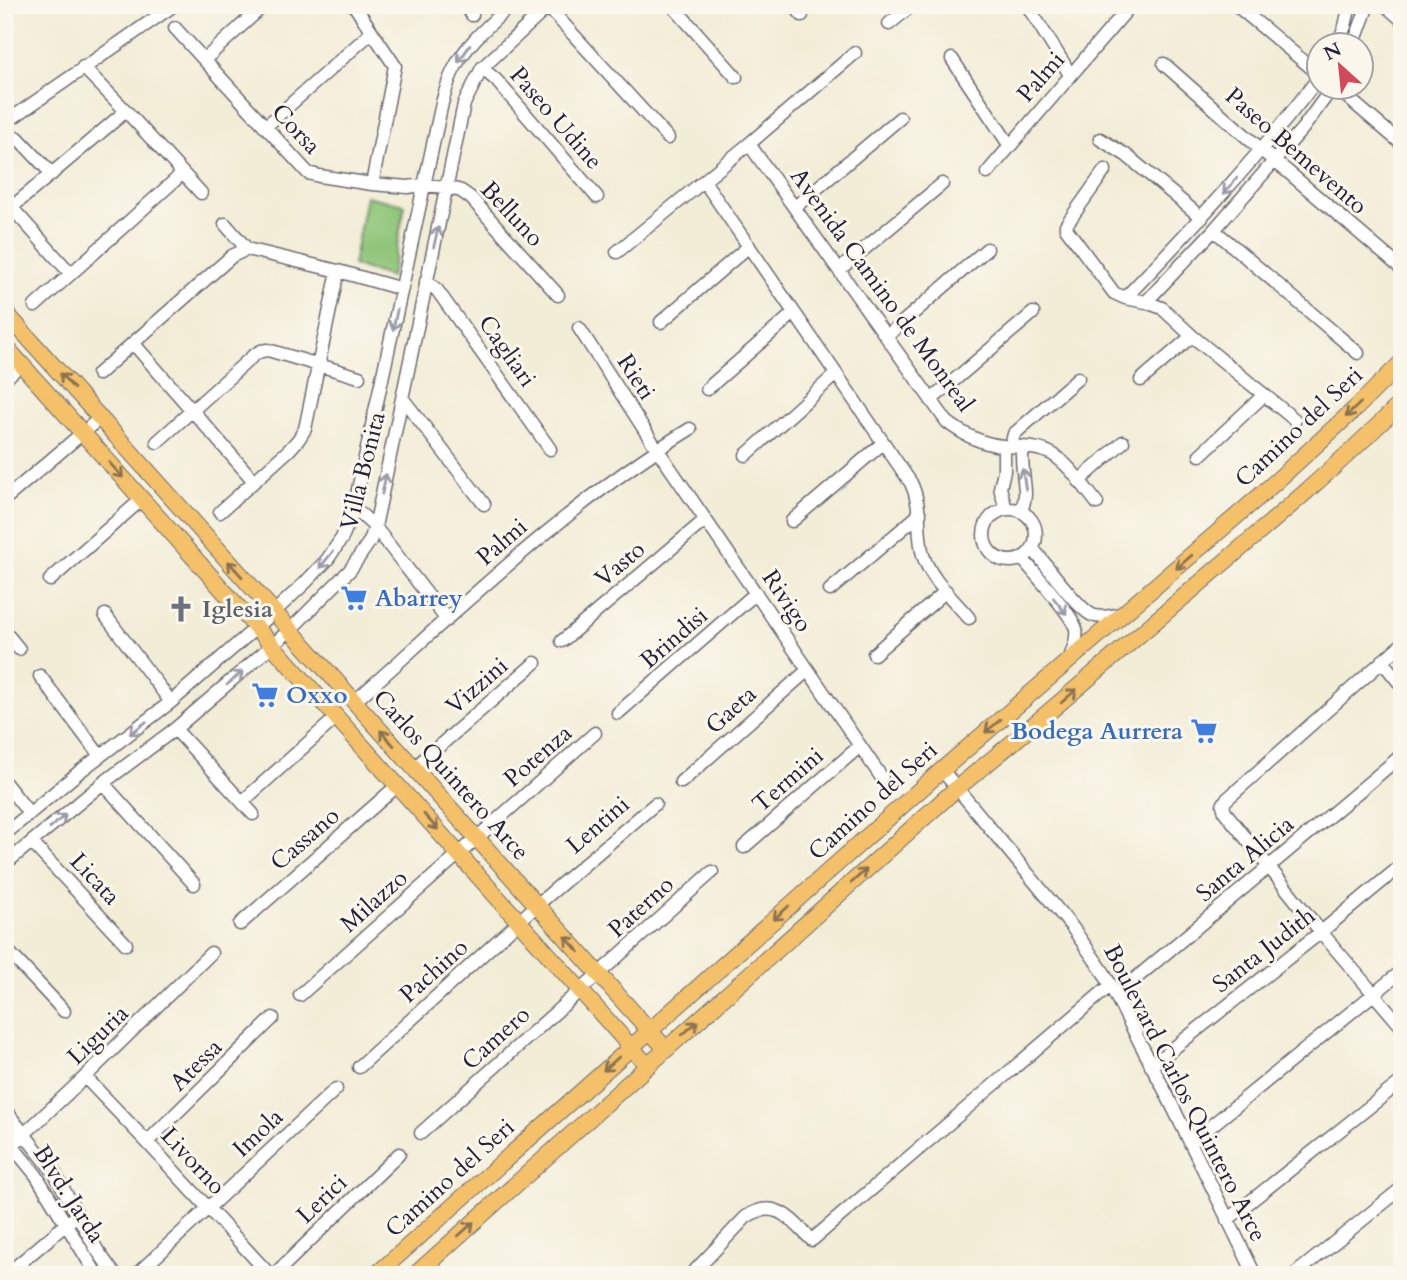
<svg xmlns="http://www.w3.org/2000/svg" width="1407" height="1280" viewBox="0 0 1407 1280" font-family="Cardo,serif">
<style>
.green{fill:#8fc578;stroke:#58745a;stroke-width:2}
.lines{fill:none;stroke-linecap:round;stroke-linejoin:round}
.minor-casing{stroke:#6b6972;stroke-width:15}
.major-casing{stroke:#6b6972;stroke-width:18}
.minor{stroke:#fff;stroke-width:12}
.major{stroke:#f4c16a;stroke-width:16}
.oneway{stroke:#9c9ca7}
.oneway2{stroke:#8b7252}
.labels{text-anchor:middle;dominant-baseline:central;stroke-width:6;stroke-linejoin:round;paint-order:stroke}
.street-label{font-size:24px;fill:#22223b;stroke:#fbf7ec}
.shop-label{font-size:24px;font-weight:bold;fill:#366cbe;stroke:#fbf7ec;text-anchor:start}
.worship-label{font-size:24px;font-weight:bold;fill:#5b616d;stroke:#fbf7ec;text-anchor:start}
</style>
<rect width="100%" height="100%" fill="#fbf7ec"/>
<filter id="ink" filterUnits="userSpaceOnUse"><feTurbulence type="fractalNoise" baseFrequency=".0143" numOctaves="2"/><feDisplacementMap in="SourceGraphic" scale="14" xChannelSelector="R" yChannelSelector="G"/><feConvolveMatrix kernelMatrix="1 2 1 2 8 2 1 2 1" color-interpolation-filters="sRGB"/></filter>
<filter id="wash" filterUnits="userSpaceOnUse"><feTurbulence type="fractalNoise" baseFrequency=".00686" numOctaves="4" result="noise"/><feDisplacementMap in="SourceGraphic" scale="28" xChannelSelector="R" yChannelSelector="G"/><feGaussianBlur stdDeviation="1.57" result="paint"/><feColorMatrix in="noise" values="0 0 0 0 0 0 0 0 0 0 0 0 0 0 0 0 0 1.4 0 .05"/><feComposite in="paint" operator="in"/></filter>
<g filter="url(#wash)">
<rect width="100%" height="100%" fill="#f2edd7"/>
<path class="green" d="M366,196l39,9 -14,72 -38,-12z"/>
</g>
<g filter="url(#ink)">
<g class="lines">
<g class="minor-casing">
<path id="minor" d="M354,5l41,61 -23,118
M465,5l7,10
M672,5l64,72
M794,5l8,10
M1027,5l37,59 6,12
M1236,5l84,70
M1385,5l17,15
M548,7l120,131
M889,24l23,-19
M175,28l133,145 11,3 53,8 36,3 15,-2 24,2 14,4 10,7 87,97
M1337,46l8,-20 5,-21
M1353,46l15,-41
M952,59l58,87
M204,60l60,-55
M1164,64l110,97 13,10 115,98
M83,67l43,44 75,82
M482,68l14,12 101,117
M1333,88l14,9 55,47
M5,123l169,-118
M265,127l107,-95
M18,138l34,36
M1100,139l26,16 76,63
M749,144l198,278c17,13 34,22 56,24 16,1 34,0 49,8 16,9 33,34 45,49
M1105,170l-39,55v3l48,65 11,5 21,4 16,6 30,28 103,84
M987,173l144,-168
M704,181l207,302c12,25 5,47 12,72 7,24 30,44 46,63
M795,207l105,-89
M12,208l59,66
M5,213l121,-102
M225,224l22,25 91,22 64,18
M1214,230l144,123
M617,252l132,-108 106,-91
M839,270l103,-86
M426,281l11,9 113,159
M1125,298c68,-71 135,-143 195,-222
M1146,302l68,-72 89,-102 29,-40
M35,306l148,-133
M661,322l88,-76
M579,328l74,115 229,335
M887,336l100,-87
M133,343l121,138
M98,374l134,-118 15,-7
M5,379l16,-15
M1141,380l51,-44
M707,389l87,-76
M403,399l81,105
M931,400l102,-87
M157,442l97,-87 7,-4 7,-1 91,27
M1004,446v25l-4,17 6,21
M1011,446l3,-12 64,-56
M746,455l90,-81
M1200,455l64,-60
M1079,481l44,-39
M5,499l95,-81
M354,508l21,19 72,93
M984 535a26 26 0 1 1 52 0a26 26 0 1 1-52 0Z
M1021,511c7,-18 3,-23 2,-40 -1,-8 -1,-16 -1,-24
M220,512l69,-62 9,-10 7,-11 33,-158
M792,521l91,-78
M1033,549c12,14 44,59 59,66 10,4 22,1 32,-2
M1022,558c12,15 50,56 54,71 2,11 -4,22 -7,32
M50,580l92,-81
M830,590l90,-76
M105,615l66,87
M5,632l14,17
M562,641l143,-121
M1402,644l-176,156 -3,5 2,7 96,120 81,95
M874,654l72,-63
M1382,661l20,25
M40,676l60,80
M354,702c108,-96 212,-197 336,-273
M618,713l138,-120
M175,729l78,85
M414,768l121,-105
M942,770l130,157 32,46 62,120 89,182
M681,782l127,-112
M5,783l24,30
M103,783l91,101
M242,802l95,-85
M5,834l74,-62 92,-70 103,-90 32,-30 21,-22 15,-22 12,-30 88,-405c3,-11 6,-22 11,-32 13,-27 36,-46 58,-66
M32,843l94,101
M744,847l116,-101
M5,864l98,-81 72,-54 115,-99 60,-60 20,-29 5,-14 89,-423 18,-36 68,-63
M240,924l158,-139
M5,948l59,63
M300,995l295,-262
M1116,995l286,-240
M1151,1066l170,-134 81,-67
M359,1067l178,-162 118,-101
M85,1077l62,65 123,133
M5,1110l49,62 43,78 18,25
M421,1133l291,-261
M5,1137l31,38 61,100
M147,1142l126,-124
M1190,1143l212,-172
M5,1152l80,-75 126,-124
M1227,1220l175,-139
M6,1275l65,-55
M136,1275l200,-186
M274,1275l125,-121
M691,1275l55,-58c30,-20 45,3 66,23l299,-255
M1294,1275l108,-87"/>
</g>
<g class="major-casing">
<path id="major" d="M5,312l661,737
M5,346l642,719
M376,1275l566,-505 319,-275 94,-86 47,-47
M415,1275l542,-487c76,-61 149,-125 223,-188 75,-64 152,-128 222,-198"/>
</g>
<use href="#minor" class="minor"/>
<use href="#major" class="major"/>
</g>
<defs><path id="oneway-shaft" d="M-6 0H5M1.5-3L5.5 0L1.5 3" fill="none" stroke-width="1.6" stroke-linecap="round" stroke-linejoin="round" transform="scale(1.75)"/></defs>
<g class="oneway">
<use href="#oneway-shaft" transform="translate(464 54) rotate(125)"/>
<use href="#oneway-shaft" transform="translate(1230 186) rotate(131)"/>
<use href="#oneway-shaft" transform="translate(436 237) rotate(-77)"/>
<use href="#oneway-shaft" transform="translate(395 320) rotate(102)"/>
<use href="#oneway-shaft" transform="translate(1024 479) rotate(-99)"/>
<use href="#oneway-shaft" transform="translate(384 484) rotate(-78)"/>
<use href="#oneway-shaft" transform="translate(326 560) rotate(129)"/>
<use href="#oneway-shaft" transform="translate(1060 606) rotate(51)"/>
<use href="#oneway-shaft" transform="translate(235 678) rotate(-40)"/>
<use href="#oneway-shaft" transform="translate(138 728) rotate(143)"/>
<use href="#oneway-shaft" transform="translate(58 821) rotate(-40)"/>
</g>
<g class="oneway2">
<use href="#oneway-shaft" transform="translate(67 381) rotate(-132)"/>
<use href="#oneway-shaft" transform="translate(1353 410) rotate(136)"/>
<use href="#oneway-shaft" transform="translate(116 470) rotate(48)"/>
<use href="#oneway-shaft" transform="translate(1184 562) rotate(139)"/>
<use href="#oneway-shaft" transform="translate(235 569) rotate(-132)"/>
<use href="#oneway-shaft" transform="translate(1069 696) rotate(-41)"/>
<use href="#oneway-shaft" transform="translate(993 726) rotate(140)"/>
<use href="#oneway-shaft" transform="translate(387 738) rotate(-132)"/>
<use href="#oneway-shaft" transform="translate(431 822) rotate(48)"/>
<use href="#oneway-shaft" transform="translate(859 876) rotate(-42)"/>
<use href="#oneway-shaft" transform="translate(781 913) rotate(138)"/>
<use href="#oneway-shaft" transform="translate(572 944) rotate(-132)"/>
<use href="#oneway-shaft" transform="translate(690 1028) rotate(-42)"/>
<use href="#oneway-shaft" transform="translate(611 1064) rotate(138)"/>
<use href="#oneway-shaft" transform="translate(466 1229) rotate(-42)"/>
</g>
</g>
<defs>
<g id="supermarket-bare" transform="scale(2.1)"><path d="M-6-5.5h2.5l.6 2H6L4.5 2H-2.5L-4.4-4H-6ZM-1.5 3.2a1.3 1.3 0 1 0 .1 0ZM3 3.2a1.3 1.3 0 1 0 .1 0Z" fill="#3f7fe0" stroke="#fbf7ec" stroke-width="2.5" paint-order="stroke"/></g>
<g id="church-bare" transform="scale(2.1)"><path d="M-1.2-6h2.4v3.5h3.3v2.4h-3.3V6h-2.4V-.1h-3.3v-2.4h3.3Z" fill="#6b7280" stroke="#fbf7ec" stroke-width="2.5" paint-order="stroke"/></g>
</defs>
<g fill-rule="evenodd">
<use href="#supermarket-bare" x="354" y="598"/>
<use href="#church-bare" x="181" y="609"/>
<use href="#supermarket-bare" x="265" y="695"/>
<use href="#supermarket-bare" x="1204" y="731"/>
</g>
<g class="labels">
<g class="street-label">
<text transform="translate(1041 77) rotate(-49)">Palmi</text>
<text transform="translate(556 118) rotate(49)">Paseo Udine</text>
<text transform="translate(296 129) rotate(47)">Corsa</text>
<text transform="translate(1296 151) rotate(41)">Paseo Bemevento</text>
<text transform="translate(512 214) rotate(47)">Belluno</text>
<text transform="translate(882 290) rotate(54)">Avenida Camino de Monreal</text>
<text transform="translate(507 351) rotate(55)">Cagliari</text>
<text transform="translate(636 377) rotate(57)">Rieti</text>
<text transform="translate(1299 427) rotate(-43)">Camino del Seri</text>
<text transform="translate(363 471) rotate(-76)">Villa Bonita</text>
<text transform="translate(502 542) rotate(-41)">Palmi</text>
<text transform="translate(620 564) rotate(-40)">Vasto</text>
<text transform="translate(787 601) rotate(56)">Rivigo</text>
<text transform="translate(674 638) rotate(-41)">Brindisi</text>
<text transform="translate(477 686) rotate(-41)">Vizzini</text>
<text transform="translate(731 710) rotate(-42)">Gaeta</text>
<text transform="translate(538 756) rotate(-41)">Potenza</text>
<text transform="translate(451 775) rotate(48)">Carlos Quintero Arce</text>
<text transform="translate(788 780) rotate(-41)">Termini</text>
<text transform="translate(873 801) rotate(-42)">Camino del Seri</text>
<text transform="translate(598 825) rotate(-41)">Lentini</text>
<text transform="translate(305 839) rotate(-41)">Cassano</text>
<text transform="translate(1245 859) rotate(-40)">Santa Alicia</text>
<text transform="translate(95 879) rotate(47)">Licata</text>
<text transform="translate(374 901) rotate(-42)">Milazzo</text>
<text transform="translate(641 907) rotate(-42)">Paterno</text>
<text transform="translate(1264 950) rotate(-38)">Santa Judith</text>
<text transform="translate(434 971) rotate(-42)">Pachino</text>
<text transform="translate(98 1035) rotate(-44)">Liguria</text>
<text transform="translate(496 1038) rotate(-42)">Camero</text>
<text transform="translate(196 1065) rotate(-45)">Atessa</text>
<text transform="translate(1185 1093) rotate(63)">Boulevard Carlos Quintero Arce</text>
<text transform="translate(258 1133) rotate(-43)">Imola</text>
<text transform="translate(193 1161) rotate(47)">Livorno</text>
<text transform="translate(450 1178) rotate(-42)">Camino del Seri</text>
<text transform="translate(69 1194) rotate(57)">Blvd. Jarda</text>
<text transform="translate(322 1199) rotate(-44)">Lerici</text>
</g>
<g class="shop-label">
<text x="375" y="598">Abarrey</text>
<text x="286" y="695">Oxxo</text>
<text x="1183" y="731" text-anchor="end">Bodega Aurrera</text>
</g>
<g class="worship-label">
<text x="202" y="609">Iglesia</text>
</g>
</g>
<rect width="1407" height="1280" fill="none" stroke="#fbf7ec" stroke-width="28"/>
<g transform="translate(1340 66) rotate(333)"><circle r="33" fill="#fbf7ec" stroke="#a4a2a5" stroke-width="2"/>
<path d="M0-5L12 26L0 18L-12 26Z" fill="#d1495b"/>
<text y="-10" font-size="19" font-weight="bold" text-anchor="middle" fill="#22223b">N</text>
</g>
</svg>
